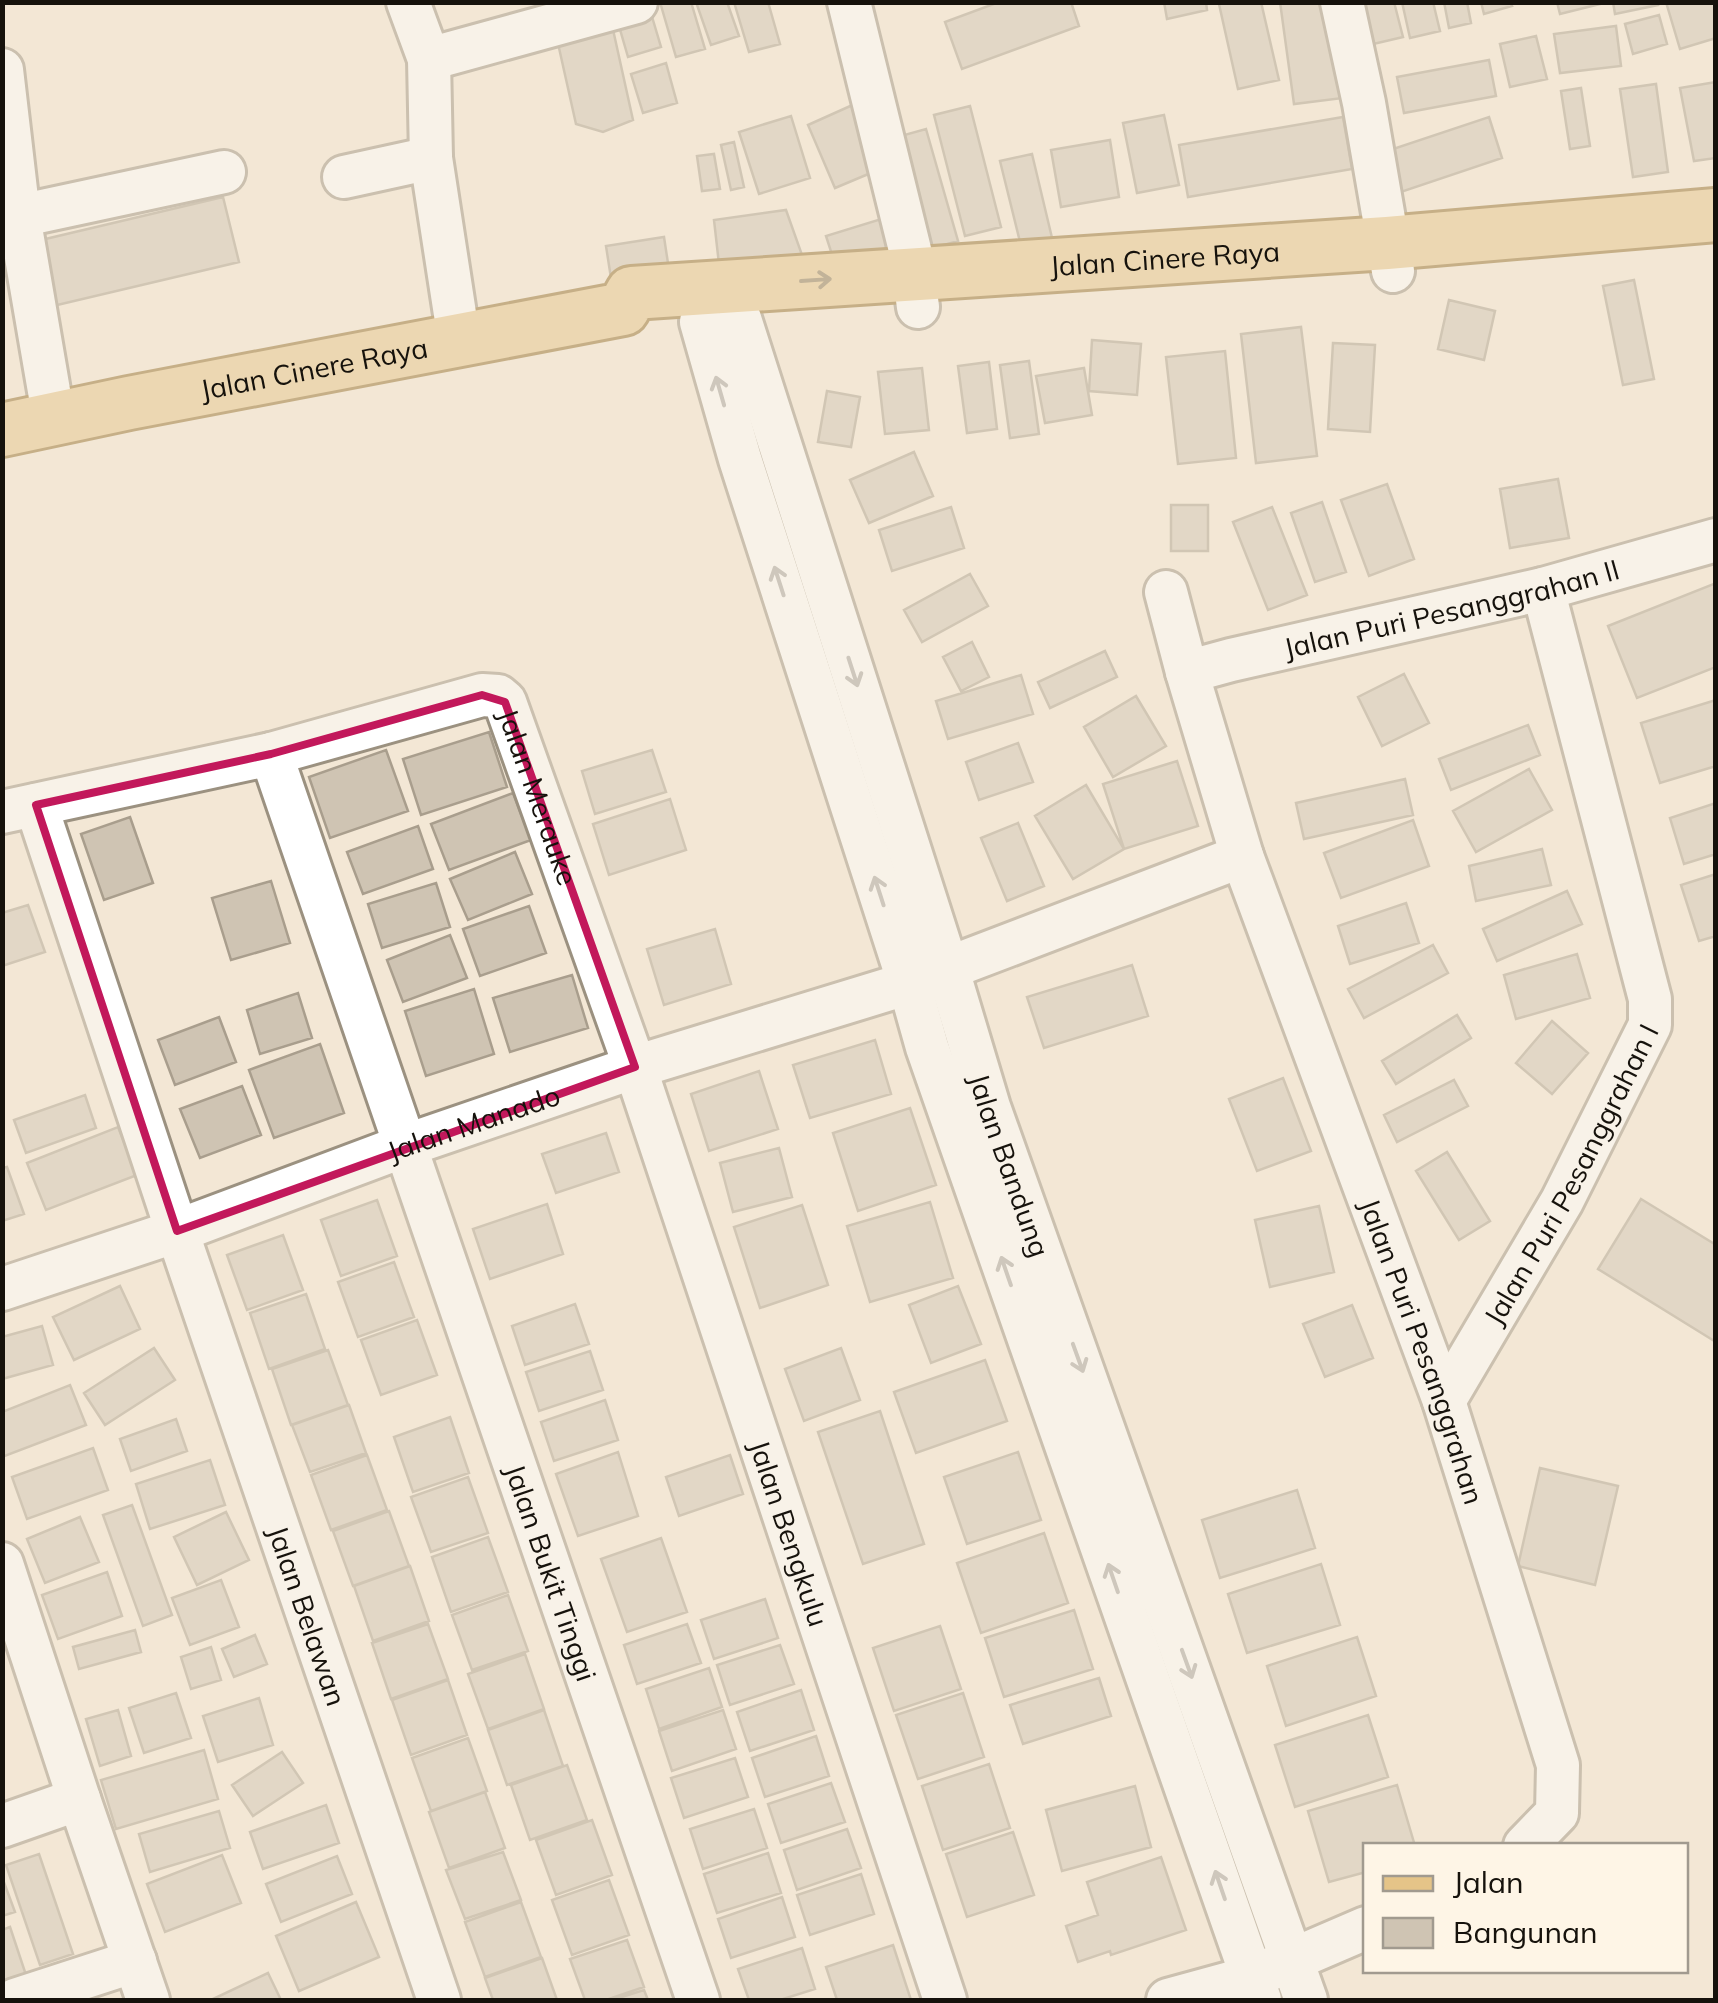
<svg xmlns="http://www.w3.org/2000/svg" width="1718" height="2003" viewBox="0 0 1718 2003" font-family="Mulish,sans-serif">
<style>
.building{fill:#cfc4b3;stroke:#a99e8d;stroke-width:2.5}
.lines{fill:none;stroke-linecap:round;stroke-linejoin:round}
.minor-casing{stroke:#9b9180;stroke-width:48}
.major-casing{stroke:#916c29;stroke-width:58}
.minor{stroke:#fff;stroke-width:42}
.major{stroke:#e5c488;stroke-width:52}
.oneway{stroke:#887450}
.oneway2{stroke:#a2a09e}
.marked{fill:none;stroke:#c2185b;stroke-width:8;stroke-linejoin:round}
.labels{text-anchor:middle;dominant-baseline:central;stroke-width:10;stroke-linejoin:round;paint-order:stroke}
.street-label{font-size:28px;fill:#16120c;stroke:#fef5e6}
</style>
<rect width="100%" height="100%" fill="#f3e7d5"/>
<path class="building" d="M660,2h31l14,47 -29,8z
M696,2h31l12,34 -28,9z
M734,2h34l12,42 -31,8z
M999,2h72l8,24 -117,43 -17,-47z
M1164,2h42l1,8 -40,9z
M1225,2h36l18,78 -41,9 -19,-85z
M1280,2h51l12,96 -49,6z
M1359,2h35l9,35 -34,8z
M1402,2h31l7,29 -30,7z
M1444,2h23l4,21 -22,5z
M1481,2h29l2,4 -28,8z
M1557,2h47v1l-44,11z
M1613,2h44l1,3 -43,9z
M1666,2h50v36l-36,11z
M650,10l11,37 -33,10 -11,-38z
M1659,15l8,29 -34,10 -8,-30z
M610,16l23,104 -30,12 -27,-8 -21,-94z
M1616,26l5,40 -61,7 -6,-39z
M1536,36l11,43 -37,8 -10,-43z
M1489,60l7,36 -92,17 -7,-36z
M666,63l11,40 -34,10 -12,-39z
M1716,82v76l-22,3 -14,-73z
M1656,84l12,88 -35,5 -13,-88z
M1581,88l9,58 -20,3 -9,-58z
M857,103l28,64 -50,21 -27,-63z
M970,106l31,121 -36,9 -31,-121z
M1164,115l15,70 -42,8 -14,-70z
M791,116l19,62 -51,16 -20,-62z
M1343,117l9,52 -164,28 -9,-52z
M1489,117l13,41 -110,37 -14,-41z
M926,129l32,112 -28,8 -33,-112z
M1110,140l9,57 -58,10 -10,-57z
M734,142l10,45 -13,3 -10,-45z
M714,154l6,35 -18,2 -5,-35z
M1032,154l21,88 -31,8 -22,-89z
M223,197l16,65 -186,44 -16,-65z
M786,210l16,45 -82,18 -6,-53z
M891,216l10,34 -64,20 -11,-34z
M664,237l7,46 -58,8 -7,-45z
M1634,280l20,99 -31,6 -20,-99z
M1449,300l46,11 -11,49 -46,-11z
M1301,327l16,129 -61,7 -15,-129z
M1092,340l49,4 -4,51 -48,-4z
M1333,343l42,2 -5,87 -42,-3z
M1225,351l11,107 -58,6 -12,-107z
M1029,361l10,73 -29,4 -10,-73z
M989,362l8,67 -30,4 -9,-67z
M922,368l7,62 -44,4 -7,-62z
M1084,368l8,47 -47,8 -9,-47z
M827,391l33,6 -9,50 -33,-5z
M914,452l19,44 -64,27 -19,-43z
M1558,479l11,59 -59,10 -10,-59z
M1387,484l27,75 -45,17 -28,-76z
M1322,502l24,70 -31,10 -24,-69z
M1171,505h37v46h-37z
M951,507l13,41 -72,23 -13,-41z
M1272,507l35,88 -39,15 -35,-88z
M970,574l18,32 -66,36 -18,-32z
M1716,583v84l-79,31 -29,-72z
M972,642l17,35 -28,14 -18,-34z
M1105,651l12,26 -67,31 -12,-26z
M1404,674l25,49 -47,23 -24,-49z
M1021,675l12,39 -85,25 -12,-38z
M1136,696l30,50 -53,31 -29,-50z
M1716,700v66l-56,17 -19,-60z
M1528,725l12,30 -89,35 -12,-31z
M489,732l18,55 -86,28 -18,-56z
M1018,743l15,39 -54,18 -13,-38z
M386,750l22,61 -78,27 -21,-61z
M652,750l14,42 -71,22 -13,-43z
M1177,761l21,65 -74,23 -21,-65z
M1529,769l23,41 -76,42 -23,-41z
M1405,779l8,36 -109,24 -8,-36z
M1086,785l38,64 -51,30 -38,-63z
M513,793l18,47 -82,30 -18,-46z
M670,799l16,51 -77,25 -16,-51z
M1716,803v51l-32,10 -14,-46z
M130,817l23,66 -49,17 -23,-66z
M1413,820l16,46 -88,32 -17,-45z
M1018,823l26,63 -37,15 -26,-63z
M418,826l15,43 -70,25 -16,-42z
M1542,849l9,36 -75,16 -7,-35z
M515,852l17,42 -64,26 -18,-41z
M1716,874v62l-17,5 -18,-56z
M271,881l19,62 -59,17 -19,-62z
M436,883l14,44 -68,21 -14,-44z
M1567,891l15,33 -85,37 -14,-32z
M1406,903l13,40 -69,21 -12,-38z
M28,905l17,47 -43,14v-53z
M529,906l17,47 -66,23 -17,-47z
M715,929l16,55 -67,21 -17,-56z
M450,935l17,43 -64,24 -16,-42z
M1433,945l15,28 -84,45 -16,-29z
M1577,954l13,44 -74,21 -12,-44z
M1132,965l16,51 -104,32 -17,-51z
M572,975l16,53 -78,24 -17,-54z
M474,989l20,65 -68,22 -21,-65z
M298,993l14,45 -52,16 -13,-44z
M1457,1015l14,23 -75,46 -14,-23z
M219,1017l17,45 -61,23 -17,-45z
M1552,1021l36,32 -36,41 -36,-31z
M875,1040l16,54 -81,24 -17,-53z
M320,1044l24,69 -70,25 -25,-68z
M759,1071l19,58 -69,22 -18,-57z
M1283,1078l28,73 -54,20 -28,-72z
M1454,1080l14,26 -71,36 -13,-27z
M242,1086l19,49 -61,23 -20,-49z
M85,1095l11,33 -70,25 -12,-33z
M910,1108l26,77 -78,26 -25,-78z
M118,1127l19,48 -91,35 -19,-47z
M606,1133l13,39 -63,21 -14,-39z
M779,1148l13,49 -59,15 -13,-49z
M1447,1152l43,69 -31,19 -43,-69z
M7,1167l17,47 -22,7v-53z
M1641,1199l75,46v97l-118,-73z
M377,1200l20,56 -56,20 -20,-56z
M930,1202l23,76 -83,24 -23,-76z
M547,1204l16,50 -73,25 -17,-50z
M802,1205l26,80 -68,23 -26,-81z
M1319,1206l15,66 -64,15 -15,-67z
M283,1235l20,55 -56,20 -20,-55z
M394,1262l20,55 -56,20 -20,-55z
M120,1286l20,43 -66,31 -21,-43z
M958,1286l23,58 -50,19 -22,-58z
M306,1294l19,55 -56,20 -19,-56z
M575,1304l14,40 -64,21 -13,-39z
M1352,1305l21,53 -48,19 -22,-53z
M417,1320l20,55 -56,20 -20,-55z
M42,1326l11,39 -51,14v-42z
M154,1348l21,32 -70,45 -21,-32z
M841,1348l19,52 -56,21 -19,-52z
M328,1350l20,55 -57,20 -19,-56z
M590,1351l13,39 -64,21 -13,-39z
M985,1360l22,61 -91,32 -22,-61z
M70,1385l16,40 -84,32v-45z
M605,1400l13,40 -64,21 -13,-39z
M349,1405l17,48 -56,19 -18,-47z
M880,1411l44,133 -61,20 -45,-132z
M450,1417l19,56 -56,19 -19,-55z
M176,1419l11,32 -56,20 -11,-32z
M93,1448l15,42 -81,29 -15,-42z
M618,1452l20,64 -60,20 -22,-62z
M1018,1452l23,68 -74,24 -23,-67z
M367,1455l20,55 -56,20 -20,-55z
M730,1455l13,39 -64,22 -13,-39z
M210,1460l15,45 -75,24 -14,-45z
M1540,1468l78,18 -23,99 -77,-19z
M468,1477l20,56 -57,19 -20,-55z
M1297,1490l18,58 -95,30 -18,-58z
M132,1505l40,110 -29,11 -40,-111z
M389,1511l20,55 -56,20 -20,-55z
M226,1512l23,48 -52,25 -23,-48z
M80,1517l19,45 -54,21 -18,-44z
M1044,1533l24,70 -87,30 -24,-70z
M488,1537l20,55 -57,20 -19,-55z
M661,1538l26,74 -60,20 -26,-73z
M1321,1564l19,61 -93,28 -19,-59z
M410,1566l19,55 -56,20 -19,-55z
M107,1572l15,44 -64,23 -16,-44z
M221,1580l18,47 -49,18 -18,-47z
M508,1595l20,56 -56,19 -20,-55z
M765,1599l13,39 -64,21 -13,-39z
M1074,1610l19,59 -89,28 -19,-59z
M428,1624l20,55 -57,20 -19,-56z
M687,1624l14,39 -64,21 -13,-39z
M940,1626l21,63 -67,22 -21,-63z
M135,1630l6,22 -62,17 -6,-22z
M255,1635l12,29 -33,13 -12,-28z
M1357,1637l19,59 -90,30 -19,-60z
M780,1645l14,39 -64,21 -13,-40z
M211,1647l10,33 -30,9 -10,-32z
M525,1654l19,55 -56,20 -20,-55z
M709,1668l13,39 -63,22 -13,-40z
M1099,1678l12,38 -88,28 -13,-39z
M448,1680l19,55 -56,20 -19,-55z
M801,1690l13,40 -64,21 -13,-39z
M176,1693l15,45 -47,15 -15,-45z
M963,1693l21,64 -66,22 -22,-64z
M259,1698l14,47 -55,17 -15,-46z
M118,1710l13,46 -31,10 -14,-47z
M544,1710l19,56 -56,19 -19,-55z
M723,1710l13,39 -64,22 -13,-40z
M1368,1715l20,62 -93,30 -20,-62z
M816,1736l13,40 -64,21 -13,-39z
M468,1738l19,53 -56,20 -19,-53z
M204,1750l14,49 -102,30 -15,-49z
M282,1752l21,31 -50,33 -21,-31z
M735,1758l13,39 -64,21 -13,-40z
M989,1764l21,64 -67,22 -21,-64z
M567,1765l20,55 -57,20 -19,-55z
M831,1783l14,39 -64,21 -13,-39z
M1397,1785l18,61h-49v26l-37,10 -21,-71z
M1135,1786l16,61 -89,24 -16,-61z
M485,1792l20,56 -56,20 -20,-56z
M326,1805l13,38 -76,26 -13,-37z
M754,1809l13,39 -64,21 -13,-40z
M219,1811l11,37 -80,24 -11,-38z
M592,1820l20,55 -56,20 -20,-55z
M847,1829l14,39 -64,22 -13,-40z
M1013,1832l21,63 -67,22 -21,-63z
M503,1852l18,48 -56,19 -19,-49z
M768,1853l13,40 -64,20 -13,-39z
M39,1854l34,100 -33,11 -34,-100z
M222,1855l19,48 -76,29 -18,-48z
M337,1856l15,38 -71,28 -15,-38z
M1161,1857l25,73 -75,25 -1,-4 -32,11 -12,-36 32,-11 -11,-33z
M861,1874l13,40 -64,21 -13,-40z
M2,1877l13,35 -13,4z
M609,1880l20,55 -57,20 -20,-55z
M782,1897l13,40 -64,21 -13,-39z
M356,1902l23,55 -80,34 -23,-55z
M521,1902l20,55 -56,20 -20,-55z
M10,1927l18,54 -26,9v-60z
M627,1940l17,47 -38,13h-21l-15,-41z
M893,1945l18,55h-74l-11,-33z
M802,1948l13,41 -35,11h-31l-11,-31z
M542,1958l15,42h-64l-8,-22z
M268,1973l13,27h-70z
M644,1990l4,10h-36z"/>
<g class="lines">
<g class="minor-casing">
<g id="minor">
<path d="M408,2l21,57 2,99 28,182"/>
<path d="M849,2l62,252 7,53"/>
<path d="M1342,2l22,101 29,168"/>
<path d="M429,59l207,-57"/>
<path d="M2,70l17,146 35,204"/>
<path d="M344,177l87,-19"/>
<path d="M19,216l205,-44"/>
<path id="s1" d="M740,319l207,648 42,140 317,893"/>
<path d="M701,322l39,137 169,524 18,64 333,953"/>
<path id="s2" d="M1166,592l21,80 55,184 202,545 114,364 -1,48 -32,33"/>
<path id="s3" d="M1187,672l44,-12 312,-71 173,-49"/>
<path id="s4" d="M271,754l427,1246"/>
<path id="s5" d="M36,805l141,426 262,769"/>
<path id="s6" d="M2,812l269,-58 211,-59 16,1 7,6 130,365 310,933"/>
<path id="s7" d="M2,1289l175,-58 227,-85 231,-79 274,-84 333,-127"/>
<path id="s8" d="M1444,1401l118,-200 88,-176v-26l-107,-410"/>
<path d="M2,1564l77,235 69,201"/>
<path d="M2,1826l77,-27"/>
<path d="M15,2000l120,-39"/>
<path d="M1168,2000l84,-23 114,-49"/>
</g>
</g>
<g class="major-casing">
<g id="major">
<path id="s9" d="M2,430l127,-27 494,-94 9,-16 755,-50 329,-28"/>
</g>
</g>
<use href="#minor" class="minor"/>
<use href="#major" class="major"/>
</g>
<defs><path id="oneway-shaft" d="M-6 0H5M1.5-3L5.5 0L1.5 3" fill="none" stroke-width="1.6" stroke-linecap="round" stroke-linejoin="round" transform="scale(2.5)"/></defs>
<use class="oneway" href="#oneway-shaft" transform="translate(816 280) rotate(-4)"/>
<g class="oneway2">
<use href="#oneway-shaft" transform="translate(720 391) rotate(-106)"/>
<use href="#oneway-shaft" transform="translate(779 581) rotate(-108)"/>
<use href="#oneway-shaft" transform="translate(853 672) rotate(72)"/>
<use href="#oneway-shaft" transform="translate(879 891) rotate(-108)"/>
<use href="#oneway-shaft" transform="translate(1006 1271) rotate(-109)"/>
<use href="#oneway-shaft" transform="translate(1078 1358) rotate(70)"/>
<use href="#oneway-shaft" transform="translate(1113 1578) rotate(-109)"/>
<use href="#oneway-shaft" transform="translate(1187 1664) rotate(70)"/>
<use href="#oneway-shaft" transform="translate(1220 1885) rotate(-109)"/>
</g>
<path d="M0 0H1718V2003H0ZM482,695l23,7 130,365 -458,164 -141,-426 235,-51z" fill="#f3e7d5" fill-opacity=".55" fill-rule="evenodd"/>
<path class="marked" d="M482,695l23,7 130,365 -458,164 -141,-426 235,-51z"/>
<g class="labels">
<g class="street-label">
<text stroke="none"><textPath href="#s9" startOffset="1185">Jalan Cinere Raya</textPath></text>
<text stroke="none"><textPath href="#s9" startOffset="318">Jalan Cinere Raya</textPath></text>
<text stroke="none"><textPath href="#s3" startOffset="272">Jalan Puri Pesanggrahan II</textPath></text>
<text stroke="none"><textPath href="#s6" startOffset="620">Jalan Merauke</textPath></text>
<text stroke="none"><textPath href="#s7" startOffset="500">Jalan Manado</textPath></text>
<text stroke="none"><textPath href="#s1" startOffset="888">Jalan Bandung</textPath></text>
<text stroke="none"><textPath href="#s8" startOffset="260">Jalan Puri Pesanggrahan I</textPath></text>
<text stroke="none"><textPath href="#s2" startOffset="802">Jalan Puri Pesanggrahan</textPath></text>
<text stroke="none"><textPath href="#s6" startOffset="1398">Jalan Bengkulu</textPath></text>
<text stroke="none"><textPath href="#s4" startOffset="865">Jalan Bukit Tinggi</textPath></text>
<text stroke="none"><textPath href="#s5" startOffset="855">Jalan Belawan</textPath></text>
</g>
</g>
<rect width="1718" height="2003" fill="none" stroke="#16120c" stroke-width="10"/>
<rect x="1363" y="1843" width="325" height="130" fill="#fef5e6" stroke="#a19a8f" stroke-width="2.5"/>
<rect x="1383" y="1876" width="50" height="15" fill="#e5c488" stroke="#a19a8f" stroke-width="2.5"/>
<text x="1453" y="1893" font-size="30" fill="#16120c">Jalan</text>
<rect x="1383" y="1918" width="50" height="30" fill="#cfc4b3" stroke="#a19a8f" stroke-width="2.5"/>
<text x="1453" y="1943" font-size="30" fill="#16120c">Bangunan</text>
</svg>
